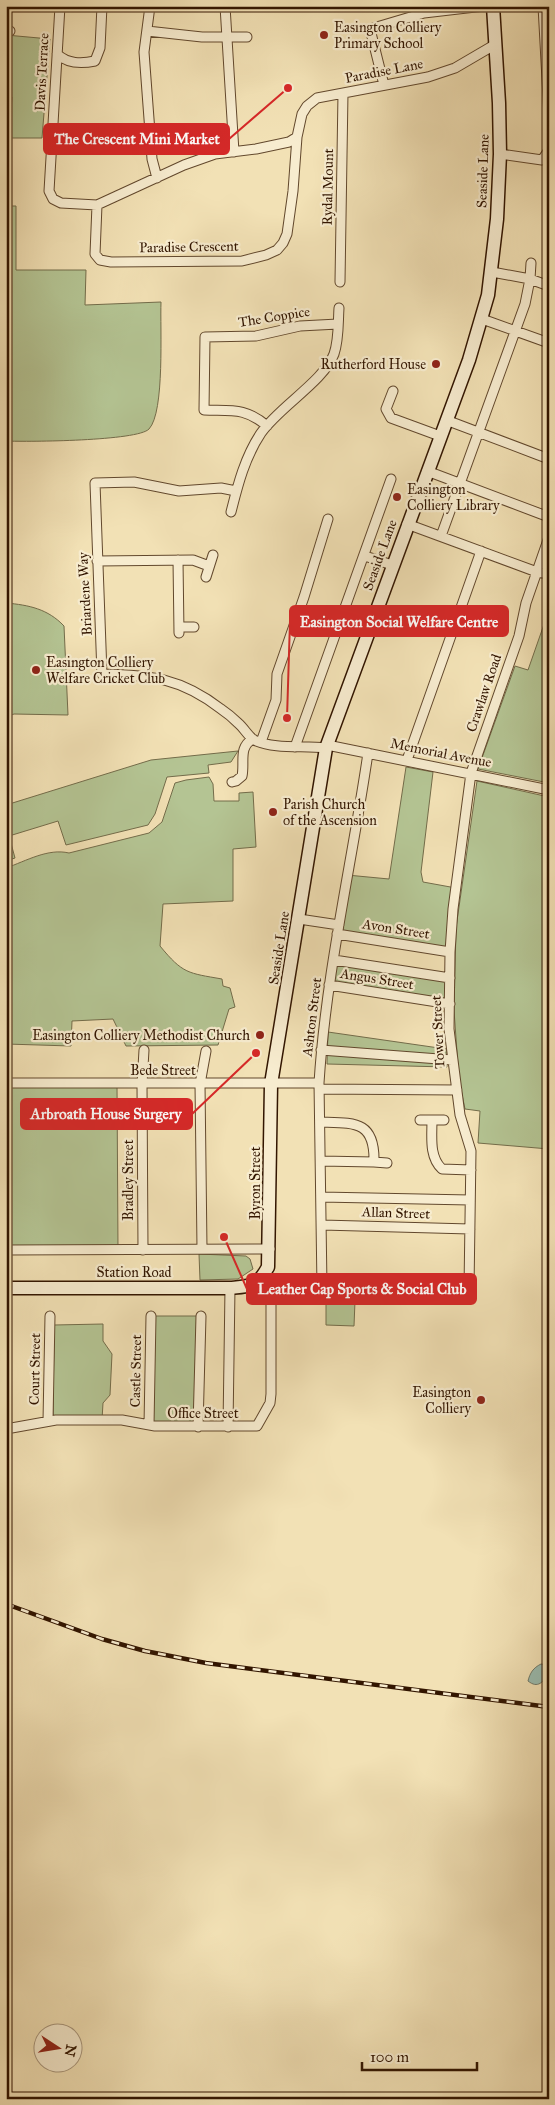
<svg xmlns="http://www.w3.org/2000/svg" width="555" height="2105" viewBox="0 0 555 2105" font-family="'IM FELL Great Primer',serif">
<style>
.green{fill:#b4c493;stroke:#736c4a}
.water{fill:#9bbdb1;stroke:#717a6a}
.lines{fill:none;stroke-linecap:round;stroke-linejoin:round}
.street-casing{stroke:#62482d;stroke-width:11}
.secondary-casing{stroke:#321500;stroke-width:15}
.street{stroke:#f7eccf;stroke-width:9}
.secondary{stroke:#f7eccf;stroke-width:12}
.rail-casing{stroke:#321500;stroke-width:4.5}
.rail{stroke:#f7eccf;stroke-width:2.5;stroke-dasharray:8;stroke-linecap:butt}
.poi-dot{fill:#8f2418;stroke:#f7eccf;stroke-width:2}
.labels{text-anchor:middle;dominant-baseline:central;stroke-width:4.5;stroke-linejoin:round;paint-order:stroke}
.poi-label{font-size:14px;fill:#321500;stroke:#f7eccf;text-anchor:start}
.street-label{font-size:14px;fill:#321500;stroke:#f7eccf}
.leader{fill:none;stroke:#d62828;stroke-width:2}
.callout-dot{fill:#d62828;stroke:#f7eccf;stroke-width:2}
.callout{fill:#d62828;stroke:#d62828;stroke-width:2}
.callout-label{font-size:15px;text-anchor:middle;font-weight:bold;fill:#fff}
</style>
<rect width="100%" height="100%" fill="#f2e1b5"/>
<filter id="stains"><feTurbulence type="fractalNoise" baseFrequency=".004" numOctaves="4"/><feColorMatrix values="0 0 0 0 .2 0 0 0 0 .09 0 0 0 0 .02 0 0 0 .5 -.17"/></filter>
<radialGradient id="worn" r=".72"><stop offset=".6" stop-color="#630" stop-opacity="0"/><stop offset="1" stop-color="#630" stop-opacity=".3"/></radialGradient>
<path class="green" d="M6,35l44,4 -8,99h-33l3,-41h-6z
M6,206h10v64h70l-1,35 76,-3c-1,25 4,110 -12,127 -11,12 -121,13 -143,12z
M6,603c23,2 42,6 58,23l4,89 -54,-1 -8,3z
M549,610v173l-71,-14 37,-103 13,4z
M238,751l-7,11 -23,3 1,8 -42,4 -12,37 -7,11 -82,20 -8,-24 -49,15 6,22 -9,3v-56l145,-45z
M406,767l27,5 -12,100 2,10 33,6 -6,64 -113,-18 10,-59 42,4z
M209,777l4,7 1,17h25v-8l14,-1 3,55 -23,2v52l-70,3 -3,42c23,28 28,27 62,33l1,7 7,2 5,19 -6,2 -11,36 -92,1 -13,-27 -41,2 -1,25 -65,-2v-176c20,-7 42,-20 63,-15l80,-20 13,-11 13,-39 11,-3z
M477,781l72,16v352l-71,-6 2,-32 -15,-2 -6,-29 -5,-70 2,-82z
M334,960l116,18v26l-121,-19z
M328,1032l118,17 1,18 -120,-3z
M6,1083l111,1 1,166h-112z
M199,1254l47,2 4,3 3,10 -15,10 -38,1z
M326,1301h29l-1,25 -28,-1z
M151,1316h50l-3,111 -49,-2z
M103,1324v17l9,13 -2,41 -7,8 -1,17 -49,1 1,-96z"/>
<path class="water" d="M541,1664l6,1 2,8c-6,9 -11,16 -21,8 2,-8 5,-13 13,-17z"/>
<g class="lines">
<g class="street-casing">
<path id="street" d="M60,6l-11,185 4,8 8,4 36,2 87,-40 31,-11 41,-5 33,-7 8,-5
M150,6l-6,46 8,107 5,19
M225,6l9,146
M543,6l6,111
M6,31h4
M147,31l55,6h45
M57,54c11,10 24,10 38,7l5,-13 2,-42
M384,85l-14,-56 54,-16 60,-7
M500,154l42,6 7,-10
M97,205l-2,49 5,6 11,2 131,-1 24,-6 11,-5 6,-7 4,-9 6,-43 4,-54 5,-23 5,-8 10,-8 111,-21 27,-9 41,-24
M492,272l38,7 19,7
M340,282l3,-189
M482,319l67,24
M393,391l-7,18 5,9 49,18
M446,420l103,39
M267,426c-22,-19 -36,-15 -63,-16l1,-73 51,-1 44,-10 38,-2
M427,471l122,46
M236,491l-15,-3 -42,3 -45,-9 -39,1 7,191c49,1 79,4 119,35 6,4 12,9 17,14 6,5 10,13 16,17 22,10 49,5 72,8
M231,512c7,-28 14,-55 30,-79 18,-26 63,-52 73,-79 5,-14 4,-31 5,-46
M407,524l130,48 12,2
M441,536l84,-232 5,-25 1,-16
M365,556l27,9
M178,560l1,73
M97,561l96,-1 16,6
M206,577l7,-22
M179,627h15
M261,742l15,-42 1,-26 27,-77 24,-78
M327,745l222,45
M295,747l96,-268
M407,760l74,-209
M232,782l4,-1 6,-5c3,-14 -4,-29 11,-37
M299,919l40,6
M337,934l113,18
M334,960l116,18
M329,985l121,19
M321,1050l131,10
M6,1083h313
M319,1089l138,1
M420,1120h24
M432,1120c0,17 -3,37 10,49l29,1
M320,1122c34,1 55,-2 54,40l-53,-1
M374,1162l13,1
M321,1197l149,3
M322,1225l148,4
M202,1249l-2,-165 6,-33
M6,1250l264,-1
M143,1250l-1,-166 2,-34
M261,1281l10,6 198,2 2,-138 -11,-36 -11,-86 1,-77 3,-43 18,-136 48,-137 7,-33 23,-66
M322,1287l-3,-204c7,-111 33,-220 49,-330
M48,1421l2,-105
M149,1425l2,-109
M198,1427l3,-111
M228,1427l2,-139
M6,1429l50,-9h66l33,6h102l13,-23 1,-9v-107"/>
</g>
<g class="secondary-casing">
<path id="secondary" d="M6,1288h224c22,-2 27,-1 38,-21l3,-183 55,-336 143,-388 19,-65 9,-76 3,-65 -1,-51 -6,-97"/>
</g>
<use href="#street" class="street"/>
<use href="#secondary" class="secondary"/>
<g class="rail-casing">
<path id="rail" d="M6,1604l96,35 43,12 61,12 343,44"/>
</g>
<use href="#rail" class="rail"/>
</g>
<g class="poi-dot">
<circle cx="324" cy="35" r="5"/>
<circle cx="436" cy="364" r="5"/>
<circle cx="397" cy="497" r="5"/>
<circle cx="36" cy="670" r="5"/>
<circle cx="273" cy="812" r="5"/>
<circle cx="260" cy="1035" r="5"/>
<circle cx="481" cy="1400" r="5"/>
</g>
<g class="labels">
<g class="poi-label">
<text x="334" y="27">Easington Colliery<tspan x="334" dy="16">Primary School</tspan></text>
<text x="426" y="364" text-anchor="end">Rutherford House</text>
<text x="407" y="489">Easington<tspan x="407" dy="16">Colliery Library</tspan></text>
<text x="46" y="662">Easington Colliery<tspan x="46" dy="16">Welfare Cricket Club</tspan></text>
<text x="283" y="804">Parish Church<tspan x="283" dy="16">of the Ascension</tspan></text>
<text x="250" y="1035" text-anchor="end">Easington Colliery Methodist Church</text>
<text x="471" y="1392" text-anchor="end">Easington<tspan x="471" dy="16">Colliery</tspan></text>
</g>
<g class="street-label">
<text transform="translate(384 71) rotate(-11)">Paradise Lane</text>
<text transform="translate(42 72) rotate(-87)">Davis Terrace</text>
<text transform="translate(483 171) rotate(-88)">Seaside Lane</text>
<text transform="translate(328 187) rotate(-89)">Rydal Mount</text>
<text transform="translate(189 247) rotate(-1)">Paradise Crescent</text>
<text transform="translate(274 317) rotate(-9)">The Coppice</text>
<text transform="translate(380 555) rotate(-70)">Seaside Lane</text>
<text transform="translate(85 594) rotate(-93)">Briardene Way</text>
<text transform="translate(484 693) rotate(-71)">Crawlaw Road</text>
<text transform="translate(441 753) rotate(11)">Memorial Avenue</text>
<text transform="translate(396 929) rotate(9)">Avon Street</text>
<text transform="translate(279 948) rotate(-81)">Seaside Lane</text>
<text transform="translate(377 979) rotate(9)">Angus Street</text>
<text transform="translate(312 1017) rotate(-83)">Ashton Street</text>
<text transform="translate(438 1032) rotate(-93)">Tower Street</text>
<text x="163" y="1070">Bede Street</text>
<text transform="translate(128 1180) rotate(-90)">Bradley Street</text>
<text transform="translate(255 1183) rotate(-90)">Byron Street</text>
<text transform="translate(396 1213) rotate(2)">Allan Street</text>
<text x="134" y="1272">Station Road</text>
<text transform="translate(35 1369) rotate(-89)">Court Street</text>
<text transform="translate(136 1371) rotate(-89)">Castle Street</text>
<text x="203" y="1413">Office Street</text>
</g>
</g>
<path class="leader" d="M288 88L229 139M287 718L290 621M256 1053L192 1114M224 1237L247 1289"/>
<g class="callout-dot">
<circle cx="288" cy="88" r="5"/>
<circle cx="287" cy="718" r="5"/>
<circle cx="256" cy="1053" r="5"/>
<circle cx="224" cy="1237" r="5"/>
</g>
<g class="callout">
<rect x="44" y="124" width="185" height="30" rx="5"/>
<rect x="290" y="606" width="218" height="30" rx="5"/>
<rect x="21" y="1099" width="171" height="30" rx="5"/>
<rect x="247" y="1274" width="229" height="30" rx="5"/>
</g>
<g class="callout-label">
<text x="137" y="144">The Crescent Mini Market</text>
<text x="399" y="627">Easington Social Welfare Centre</text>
<text x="106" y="1119">Arbroath House Surgery</text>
<text x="362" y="1294">Leather Cap Sports &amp; Social Club</text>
</g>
<rect width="555" height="2105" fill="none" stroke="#f2e1b5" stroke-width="25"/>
<rect x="8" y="8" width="540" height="2090" fill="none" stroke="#321500" stroke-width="2.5"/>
<rect x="12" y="12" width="530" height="2080" fill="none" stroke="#321500"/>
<g transform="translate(58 2048) rotate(102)"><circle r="24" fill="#f7eccf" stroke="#a8967c"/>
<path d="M0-4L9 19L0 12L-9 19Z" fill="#8f2418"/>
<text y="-8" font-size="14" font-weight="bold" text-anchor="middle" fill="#321500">N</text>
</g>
<path d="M362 2062v8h115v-8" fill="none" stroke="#321500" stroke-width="2.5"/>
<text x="370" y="2062" font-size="15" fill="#321500" stroke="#f7eccf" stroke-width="4" paint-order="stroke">100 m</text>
<rect width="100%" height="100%" filter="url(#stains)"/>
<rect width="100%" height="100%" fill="url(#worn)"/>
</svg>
